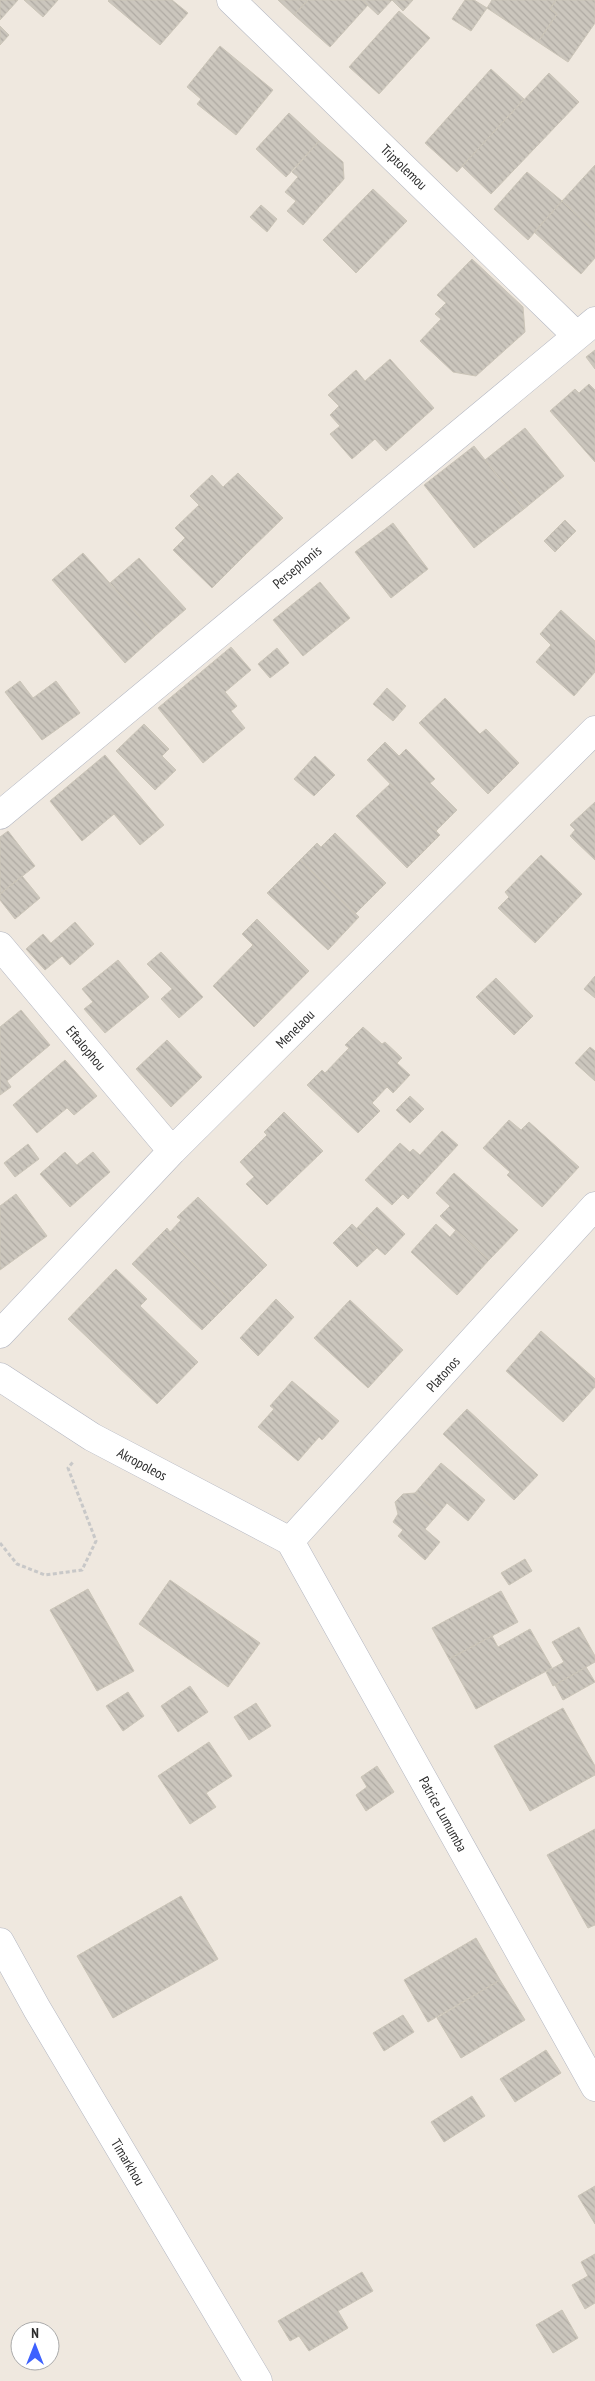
<svg xmlns="http://www.w3.org/2000/svg" width="595" height="2381" viewBox="0 0 595 2381" font-family="'PT Sans Narrow',sans-serif">
<style>
.building{fill:url(#building-back-hatch);stroke:#cbc5b8}
.lines{fill:none;stroke-linecap:round;stroke-linejoin:round}
.street-casing{stroke:#b3b6c1;stroke-width:29}
.path{stroke:#c8c8c8;stroke-width:3;stroke-dasharray:4 2.5;stroke-linecap:butt}
.street{stroke:#fff;stroke-width:28}
.labels{text-anchor:middle;dominant-baseline:central;stroke-width:4;stroke-linejoin:round;paint-order:stroke}
.street-label{font-size:14px;fill:#2d2d2d;stroke:#fff}
</style>
<defs>
<pattern id="building-back-hatch" width="6" height="6" patternUnits="userSpaceOnUse" patternTransform="scale(1.25)"><rect width="6" height="6" fill="#cbc6bd"/><path d="M-1 5l2 2M0 0l6 6M5-1l2 2" fill="none" stroke="#afaaa3"/></pattern>
</defs>
<rect width="100%" height="100%" fill="#efe8df"/>
<path class="building" d="M0,0h18l-18,20z
M24,0h34l-15,17z
M109,0h63l16,13 -28,32 -52,-44z
M278,0h30l-14,15z
M308,0h54l6,5 -38,42 -36,-32z
M362,0h30l-14,15z
M392,0h21l-10,11z
M465,0h9l13,8 -16,23 -19,-12z
M492,0h64l-6,9 7,5 -19,28 -51,-34z
M556,0h39v23l-27,39 -30,-20 19,-28 -7,-5z
M399,11l31,27 -51,56 -30,-27z
M0,26l9,9 -9,10z
M220,46l53,44 -37,45 -39,-31 4,-5 -14,-12z
M491,69l33,30 -67,73 -32,-29z
M549,73l30,29 -88,92 -29,-28z
M289,113l30,28 -33,36 -30,-28z
M319,141l24,21 1,17 -41,46 -16,-14 9,-10 -11,-9 13,-15 -6,-5z
M595,165v67l-33,-31z
M527,172l35,29 -34,39 -34,-31z
M373,189l34,32 -51,52 -33,-33z
M562,201l33,31v26l-14,16 -47,-42z
M261,205l16,14 -10,13 -17,-15z
M472,259l51,48 2,25 -49,44 -23,-4 -33,-31 21,-22 -6,-5 11,-11 -9,-8z
M595,350v19l-9,-12z
M390,359l44,49 -48,43 -11,-12 -23,20 -22,-25 10,-8 -10,-11 9,-9 -11,-11 28,-25 9,11z
M589,384l6,6v72l-45,-51 25,-22 4,4z
M525,428l39,48 -40,33 -39,-49z
M474,446l50,63 -50,39 -50,-63z
M238,473l45,45 -36,35 -57,-57 22,-21 11,12z
M199,505l48,48 -35,35 -39,-38 12,-12 -10,-10z
M565,520l11,11 -21,21 -11,-11z
M393,523l35,46 -37,29 -36,-46z
M83,553l73,82 -31,28 -73,-83z
M139,558l47,51 -30,26 -46,-52z
M320,582l30,36 -47,38 -30,-36z
M561,610l34,31v31l-21,24 -38,-34 15,-17 -11,-11z
M231,647l20,23 -26,22 12,14 -6,5 14,17 -42,35 -45,-55z
M277,648l12,15 -19,15 -12,-14z
M20,681l13,17 23,-17 24,32 -38,27 -37,-48z
M387,688l19,18 -13,15 -20,-17z
M445,698l35,36 6,-5 33,34 -31,31 -69,-71z
M144,724l25,25 -7,7 14,14 -21,20 -39,-39z
M385,742l14,14 7,-7 29,30 -5,4 27,27 -21,21 -69,-71z
M105,755l59,70 -24,20 -26,-31 -32,27 -32,-40z
M315,756l20,19 -21,21 -20,-17z
M390,784l50,51 -33,33 -51,-52z
M595,802v58l-25,-24 5,-6 -5,-5z
M8,831l27,35 -35,28v-57z
M335,833l51,50 -31,31 -55,-54 17,-17 4,4z
M541,855l41,39 -47,49 -37,-35 11,-11 -4,-5z
M300,860l59,57 -31,33 -61,-57z
M22,876l18,22 -25,21 -15,-19v-6z
M257,919l52,52 -55,56 -41,-41 40,-41 -11,-11z
M75,922l19,22 -24,21 -8,-9 -17,14 -19,-21 17,-15 8,9z
M161,952l42,45 -24,21 -18,-19 11,-10 -25,-25z
M118,960l31,37 -44,36 -21,-24 9,-7 -11,-13z
M595,976v22l-11,-9z
M496,978l37,38 -19,19 -38,-38z
M21,1010l29,35 -43,36 4,6 -11,8v-68z
M363,1027l19,17 3,-2 17,16 -5,5 13,12 -17,18 -6,-6 -15,16 8,8 -22,22 -51,-48 15,-15 3,3 24,-25 -4,-3z
M167,1040l35,37 -31,30 -35,-38z
M590,1047l5,4v30l-20,-18z
M65,1060l32,36 -23,19 -7,-7 -30,25 -24,-28z
M410,1096l14,13 -14,14 -14,-13z
M284,1112l39,39 -56,54 -21,-21 8,-7 -14,-15 27,-27 -3,-3z
M509,1120l12,10 8,-8 50,45 -37,40 -35,-32 3,-3 -27,-24z
M442,1131l16,14 -50,54 -5,-5 -11,11 -27,-25 35,-37 10,9 3,-3 7,6z
M28,1144l11,15 -24,18 -11,-14z
M65,1152l12,13 16,-13 17,20 -40,35 -30,-33z
M454,1173l64,57 -29,30 -49,-44 10,-10 -14,-13z
M16,1194l31,42 -47,34v-64z
M198,1197l69,68 -36,36 -69,-68 5,-5 3,4 11,-12 -4,-3z
M377,1207l28,27 -20,21 -29,-26z
M352,1224l25,24 -20,19 -24,-24z
M436,1224l14,13 6,-7 33,30 -32,35 -46,-43z
M162,1233l69,68 -29,29 -70,-66z
M116,1269l31,30 -7,7 58,56 -41,42 -89,-85z
M276,1299l18,18 -36,39 -18,-18z
M350,1300l53,50 -35,38 -54,-50z
M541,1331l54,48v8l-32,35 -57,-51z
M292,1381l47,40 -17,19 -3,-3 -21,24 -40,-34 16,-18 -4,-3z
M467,1409l71,66 -24,25 -71,-66z
M441,1463l44,37 -17,21 -21,-18 -8,10 -24,-20z
M415,1493l24,20 -14,16 15,13 -15,18 -27,-24 5,-6 -10,-8 5,-8 -3,-12 8,-8z
M525,1559l7,12 -23,14 -8,-12z
M170,1580l90,63 -32,44 -89,-63z
M88,1589l46,82 -37,20 -47,-81z
M501,1591l17,31 -69,37 -17,-31z
M579,1627l16,29v6l-42,24 -7,-14 18,-10 -12,-20z
M530,1629l22,39 -76,41 -27,-50 43,-23 6,11z
M586,1667l9,15 -32,18 -8,-15z
M190,1686l18,26 -30,20 -17,-26z
M128,1692l16,24 -21,15 -17,-25z
M256,1703l15,23 -22,14 -15,-23z
M563,1708l32,58v9l-65,36 -36,-65z
M209,1742l23,34 -26,17 10,14 -26,17 -32,-48z
M377,1766l17,26 -28,19 -10,-16 11,-8 -6,-10z
M595,1829v96l-7,3 -41,-73z
M181,1896l37,63 -105,59 -36,-62z
M476,1938l24,42 -72,42 -24,-42z
M500,1980l25,40 -64,38 -24,-40z
M403,2015l11,17 -30,19 -11,-18z
M546,2050l15,23 -46,29 -15,-23z
M472,2096l13,20 -41,26 -13,-20z
M595,2186v38l-17,-28z
M595,2254v49l-10,6 -13,-24 16,-9 -7,-14z
M362,2272l11,19 -35,20 10,17 -39,23 -10,-15 -9,5 -12,-20z
M562,2310l16,28 -25,15 -17,-28z"/>
<g class="lines">
<g class="street-casing">
<path id="street" d="M231,0l345,335
M0,815l595,-494
M0,946l172,205
M0,1334l172,-183 423,-421
M0,1377l92,60 198,104
M290,1541l305,546
M290,1541l305,-335
M0,1942l37,67 221,372"/>
</g>
<path class="path" d="M0,1543l17,21 28,11 37,-5 14,-29 -28,-73 5,-6"/>
<use href="#street" class="street"/>
</g>
<g class="labels">
<g class="street-label">
<text transform="translate(404 167) rotate(44)">Triptolemou</text>
<text transform="translate(297 567) rotate(-40)">Persephonis</text>
<text transform="translate(295 1029) rotate(-45)">Menelaou</text>
<text transform="translate(86 1048) rotate(50)">Eftalophou</text>
<text transform="translate(443 1374) rotate(-48)">Platonos</text>
<text transform="translate(142 1464) rotate(28)">Akropoleos</text>
<text transform="translate(443 1814) rotate(61)">Patrice Lumumba</text>
<text transform="translate(128 2162) rotate(59)">Timarkhou</text>
</g>
</g>
<g transform="translate(35 2346)"><circle r="24" fill="#ffffff" stroke="#ababab"/>
<path d="M0-4L9 19L0 12L-9 19Z" fill="#3d61ff"/>
<text y="-8" font-size="14" font-weight="bold" text-anchor="middle" fill="#2d2d2d">N</text>
</g>
</svg>
